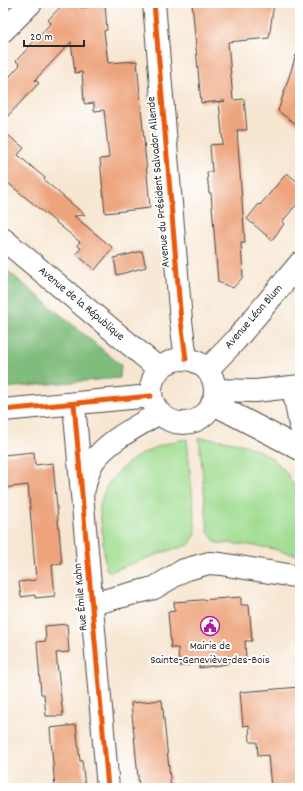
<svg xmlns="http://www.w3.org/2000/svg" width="303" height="791" viewBox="0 0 303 791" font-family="Dekko,sans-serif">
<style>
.green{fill:#a1dd92;stroke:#66845e}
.forest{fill:#80bc7c;stroke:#567454}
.building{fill:#eda47d}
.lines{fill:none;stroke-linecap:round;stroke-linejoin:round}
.minor-casing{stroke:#4a4744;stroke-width:24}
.minor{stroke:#fff;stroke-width:22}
.cycleway-casing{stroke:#fff;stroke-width:8}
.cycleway{stroke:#e8590c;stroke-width:5}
.labels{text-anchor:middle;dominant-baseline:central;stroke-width:4;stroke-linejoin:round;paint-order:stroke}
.street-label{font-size:12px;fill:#2b2b2b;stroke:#fff}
.poi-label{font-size:12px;fill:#2b2b2b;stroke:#fff}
</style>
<rect width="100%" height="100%" fill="#fff"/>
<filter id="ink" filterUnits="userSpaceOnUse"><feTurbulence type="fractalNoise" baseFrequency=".025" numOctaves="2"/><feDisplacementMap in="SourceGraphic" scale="8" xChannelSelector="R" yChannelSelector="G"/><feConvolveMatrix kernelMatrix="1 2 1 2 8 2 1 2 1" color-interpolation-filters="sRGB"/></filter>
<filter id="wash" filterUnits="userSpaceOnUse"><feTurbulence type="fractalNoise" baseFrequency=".012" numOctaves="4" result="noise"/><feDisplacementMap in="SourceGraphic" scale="16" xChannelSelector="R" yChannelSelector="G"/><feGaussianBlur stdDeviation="0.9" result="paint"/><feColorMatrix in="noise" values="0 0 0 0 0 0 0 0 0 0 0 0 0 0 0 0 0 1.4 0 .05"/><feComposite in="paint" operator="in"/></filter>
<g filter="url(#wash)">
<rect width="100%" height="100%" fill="#f7e6d2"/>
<path class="green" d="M199,438c37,1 82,12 96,51 2,7 3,15 3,22 1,14 2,28 2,43 -10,1 -21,-4 -31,-6 -18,-3 -35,-5 -53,-5l-8,-11z
M187,439l9,95 -7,11 -25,7 -54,20 -4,-3c-2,-13 -3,-26 -4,-39 -1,-7 -2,-15 -2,-22 3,-39 53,-65 87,-69z"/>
<path class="forest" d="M3,267l118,98 -1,13 -117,10z"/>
<g id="blocks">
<path class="building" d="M64,3h12l5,5 24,-4 2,26 -3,1 4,32 29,-2 13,147 -45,5 -5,-54 9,-1 -5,-48 -10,1v-8l-9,1 -1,-2 -2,-30 -7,1 -4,-31 -36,38 4,3 -36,38v-37l17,-19 -4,-4 35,-38 -3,-3z
M192,3h82l-5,35 -41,4 5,58 11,-1 3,31h-10l8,113h-4l2,34 -10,11 -15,-6 -7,-89h-2l-2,-21h5l-2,-27 13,-1 -4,-42 6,-1 -24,2z
M296,55h4v72l-22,-16z
M3,131l21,17 -6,7 27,23 -1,2 41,35 -11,1 39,32 -18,22 -19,-16 5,-6 -4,-3 3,-3 -77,-63z
M287,173l13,11v16l-18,22 2,2 -12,16 -25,-21 12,-15 1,1z
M142,251l4,16 -29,8 -3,-17z
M34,452l1,13 18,-2 9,101 -10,1 3,31 -20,2v-3l-14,2 -2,-15 17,-2 -8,-95 -25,3v-33z
M241,597v8h8l3,36h-7l1,19 -19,2v2l-28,4v-4l-20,2 -1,-18h-7l-3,-36 7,-1 -1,-9z
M67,624l2,28 -13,1 7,63h-17l-2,-22h-3l-4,-52 9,-1 -1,-15z
M300,687v101h-29l-3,-33 -10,1 -1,-14h-7l-1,-17 -6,1 -3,-34z
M162,700l9,88h-32l-8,-85z
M76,725l4,36 2,-1 3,28h-30l-5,-60z"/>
</g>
</g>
<g filter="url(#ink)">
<use href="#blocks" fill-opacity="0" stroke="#4a4744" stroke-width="1"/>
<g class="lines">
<g class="minor-casing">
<path id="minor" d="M154,3l27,318 5,38
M3,31l28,-28
M3,239l131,109 25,21
M151 391a32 32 0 1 1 64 0a32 32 0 1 1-64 0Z
M207,370l28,-29 65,-78
M293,387l7,38
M215,390l41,1 44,-5
M212,403l88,46
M74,404l34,384
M3,410l148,-14
M84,489c2,-9 4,-19 9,-27 14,-21 45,-36 66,-49
M91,604l63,-16 30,-18 25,-7 12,1 79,13"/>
</g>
<use href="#minor" class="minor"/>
<g class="cycleway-casing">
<path id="cycleway" d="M154,3l27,318 5,38
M74,404l34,384
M3,410l148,-14"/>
</g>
<use href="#cycleway" class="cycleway"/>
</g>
</g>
<defs>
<g id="civic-ring" transform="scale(1)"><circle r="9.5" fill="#fff" stroke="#b5179e" stroke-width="1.5"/><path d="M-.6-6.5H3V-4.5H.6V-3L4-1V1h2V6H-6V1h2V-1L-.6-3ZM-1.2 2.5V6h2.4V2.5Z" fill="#b5179e"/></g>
</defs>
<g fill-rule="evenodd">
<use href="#civic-ring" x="210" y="626"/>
</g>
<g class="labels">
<g class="street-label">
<text transform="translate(159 182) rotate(-95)">Avenue du Président Salvador Allende</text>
<text transform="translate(81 304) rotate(40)">Avenue de la République</text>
<text transform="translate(254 317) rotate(-49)">Avenue Léon Blum</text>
<text transform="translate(81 597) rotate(-95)">Rue Émile Kahn</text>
</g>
<g class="poi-label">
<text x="210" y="646">Mairie de<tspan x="210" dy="14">Sainte-Geneviève-des-Bois</tspan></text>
</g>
</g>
<rect width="303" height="791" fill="none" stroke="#fff" stroke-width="16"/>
<path d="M24 40v6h60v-6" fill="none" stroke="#2b2b2b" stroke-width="2"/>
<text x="30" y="40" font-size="12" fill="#2b2b2b" stroke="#ffffff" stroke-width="3" paint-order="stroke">20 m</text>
</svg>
